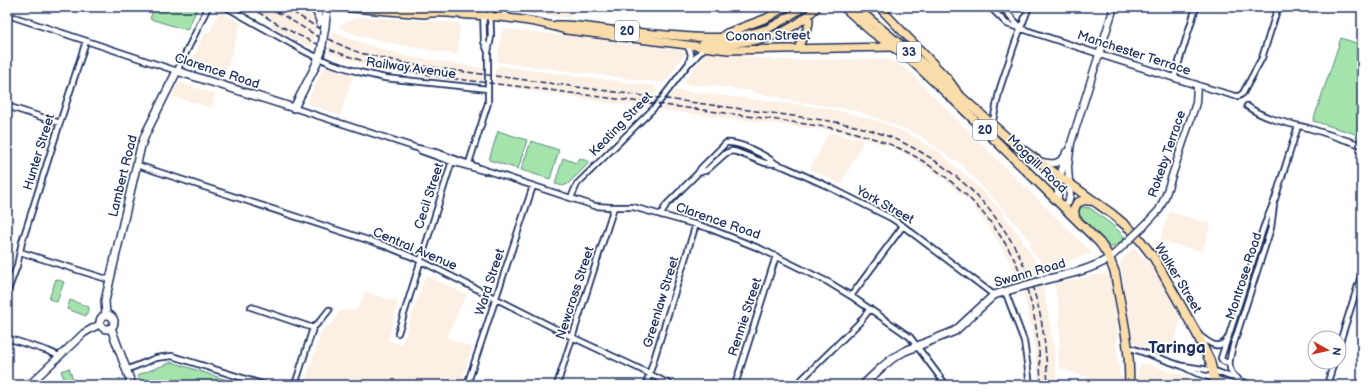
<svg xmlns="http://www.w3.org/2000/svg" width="1369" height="392" viewBox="0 0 1369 392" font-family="'Balsamiq Sans',sans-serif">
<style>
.built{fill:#fcefe4}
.green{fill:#a4e3ab;stroke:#608984}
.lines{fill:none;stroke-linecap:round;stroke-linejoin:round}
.minor-casing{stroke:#1b2f5e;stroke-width:8}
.tertiary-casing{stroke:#1b2f5e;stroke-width:9}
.secondary-casing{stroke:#1b2f5e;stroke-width:10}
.primary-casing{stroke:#1b2f5e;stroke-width:10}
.trunk-casing{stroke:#1b2f5e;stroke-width:11}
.minor{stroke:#fff;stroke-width:4.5}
.tertiary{stroke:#fff;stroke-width:6}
.secondary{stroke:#fff;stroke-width:7}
.primary{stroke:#fbddab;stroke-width:7}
.trunk{stroke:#fbddab;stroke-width:8}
.rail{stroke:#1b2f5e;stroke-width:1.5;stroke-dasharray:6 3;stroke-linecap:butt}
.tertiary-bridge-casing{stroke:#1b2f5e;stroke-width:9;stroke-linecap:butt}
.secondary-bridge-casing{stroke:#1b2f5e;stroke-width:10;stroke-linecap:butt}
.tertiary-bridge{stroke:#fff;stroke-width:6}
.secondary-bridge{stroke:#fff;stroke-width:7}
.labels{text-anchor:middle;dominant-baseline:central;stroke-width:3.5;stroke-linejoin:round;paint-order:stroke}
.shield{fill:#fff;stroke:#5f6d8e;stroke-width:1}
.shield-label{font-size:12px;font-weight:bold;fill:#1b2f5e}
.street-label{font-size:13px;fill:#1b2f5e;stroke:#fff}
.district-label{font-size:17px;font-weight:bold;fill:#1b2f5e;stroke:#fff}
</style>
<rect width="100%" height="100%" fill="#fff"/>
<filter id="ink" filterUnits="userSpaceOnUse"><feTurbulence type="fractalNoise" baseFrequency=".025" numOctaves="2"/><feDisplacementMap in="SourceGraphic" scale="8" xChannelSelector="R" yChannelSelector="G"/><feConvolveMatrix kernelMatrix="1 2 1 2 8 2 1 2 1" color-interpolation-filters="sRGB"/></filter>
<g filter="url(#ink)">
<path class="built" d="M246,7h52l11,6 4,5 2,10 -3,19 -1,1 -41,-21 2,-4z
M535,7h31l7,7 -4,4 -34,-5z
M219,11l22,12 -17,55 -33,-11 -1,-3 15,-31 4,1z
M360,17l100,6 -3,32 -61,-11 -37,-8 -20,-9v-2z
M505,29l55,6 127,16 -23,32 -167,-21 4,-29z
M331,31l25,10 49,15 78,12v15l-49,-5 -54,-8 -52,-17z
M707,52l71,8 109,-1 13,6 9,6 30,31 153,151 -45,15 -17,-19 1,-7 -35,-41 -39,-41h-3l-35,-25 -9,-4 -52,-20 -76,-12 -1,-2 -29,-4v-2l-38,-5 -21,-1 -10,-1 12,-18z
M500,66l155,20 2,5 -8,13 -5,4 -149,-23v-14l2,-4z
M327,67l26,8 -13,40 -30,-10 -3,-3 16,-33z
M179,82l36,12 -3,14 -40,-12z
M674,90l152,18 30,7 28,8 25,11 30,18 30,26 30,30 19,26 18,28 4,15 -20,5 -23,-43 -26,-36 -25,-22 -33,-23 -21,-11 -51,-15 -180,-22z
M829,133l35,7 -23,44 -31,-15z
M1169,212l42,12 -9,28 -42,-12z
M1134,247l8,10 12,11 27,51 -11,35 -20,-7 -13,-2 -4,-3 -13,-80z
M1106,273l5,5 7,55 -2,7 3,33 5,7 -1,5h-36v-8l-28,-9 -1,-18 2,-1 -1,-41 -5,-24z
M427,276l40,19 -12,23 -8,20 25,10 -12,37h-156l18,-55 12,-8 5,-11 17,-1 10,-18 32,10 -10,38 14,5 21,-63z
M1043,285l10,57 4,43h-18l-7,-56 -9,-38z
M1141,364h6l47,15 7,6h-64l1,-15z"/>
<path class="green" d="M154,7h44l-11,23 -37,-11z
M508,7h27v6l-24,-4z
M1341,38l21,7v91l-49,-15z
M498,131l29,9 -9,29 -29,-9z
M531,141l28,9 -9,29 -29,-9z
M563,158l13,5 3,-5 11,4 -22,22 -5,2 -8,-2z
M1078,206c5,2 8,1 12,2l21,16 14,13 -8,8 -7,3 -30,-32 -2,-3z
M56,279l8,3 -7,20 -8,-3z
M70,300l19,7 -3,9 -19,-7z
M172,362l70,23h-100l-4,-10z
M69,368l6,17h-9l-5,-14z"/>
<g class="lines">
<g class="minor-casing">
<path id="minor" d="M226,7l80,45 24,11 29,9 26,6 103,11
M483,7l1,35 4,10
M501,7l3,6 6,5
M990,7l17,17 92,30
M1002,7l19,21
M14,17l163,54 31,-64
M687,45l4,9 -2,9
M1174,78l22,-71
M1197,85l38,11h4l4,-3 19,-35 16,-51
M7,106l53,17
M1247,106c17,13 40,17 61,22 18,5 36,12 54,17
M294,108l120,39
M992,125l8,-37 15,-45 14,-36
M413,147l26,6 49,18 107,35 15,1h23l75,21 53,21 67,33 23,14 59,41 36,48
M421,151l31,11 32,9
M137,165l249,81 29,12 157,79 68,32 31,16
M468,166l20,-63v-51l3,-15 -1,-30
M698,173l9,-3 19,-17 6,-2 5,1 28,11 11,1 9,3 40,18 66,33 12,8 91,69
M571,198l6,-14 79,-78 33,-43c7,-3 9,-12 17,-15
M661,215l5,-10 32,-32 3,-5 25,-25c12,-2 39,12 49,20
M20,252l90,28
M1005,291l19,50 6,44
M7,293l10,-27 5,-24 64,-201
M851,296l52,-70
M251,307l62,21
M398,333l54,-172
M1199,335c10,8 20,17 29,3l36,-112 11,-27 23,-73
M7,338l41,13 11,5
M1227,340l-6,18c1,3 4,5 8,4l1,-3
M1339,345l23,-72
M1128,347l54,19 14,7 39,12
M1184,366l31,5 36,14
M126,370l30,-12 16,-2 93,29
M1238,379c-13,-8 -8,-21 -5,-33l38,-118 3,-23
M295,385l18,-57 8,-8 8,-10
M467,385l66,-199
M557,385l57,-178
M646,385l50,-161
M735,385l41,-129
M796,385l63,-62 11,-14
M1327,385l7,-23"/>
</g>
<g class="tertiary-casing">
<path id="tertiary" d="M1099,54l98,31 -1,18 -31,94 -6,13 -15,16
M1042,162c10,2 15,3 22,-5
M1058,201v-14l8,-35
M1062,205l6,-2 2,-8 -2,-28 3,-24 43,-136
M1110,258l16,-15
M29,385l55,-52 16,-9"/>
</g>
<g class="secondary-casing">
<path id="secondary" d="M312,7l5,5 4,12
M325,26l2,-19
M1048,279c22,-5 42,-9 62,-21
M100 322a7 7 0 1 1 14 0a7 7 0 1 1-14 0Z
M106,315l-1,-14 36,-155 5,-13 31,-62 117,37 21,-41 6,-15
M111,328l21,57
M863,385l19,-18 11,-9 12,-7 50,-20 39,-36 19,-6"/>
</g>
<g class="primary-casing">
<path id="primary" d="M340,7l84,7c16,-3 31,0 47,1 32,2 65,5 95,15l162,20 166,-3
M879,7l69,72 8,11
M556,25c19,-1 37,3 55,5 18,2 37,3 55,5 35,3 70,6 103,-7 12,-6 23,-13 34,-21
M724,35l3,-2 40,-15 18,-11
M703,42c44,4 82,-2 114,-35
M799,48c1,-10 14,-22 9,-32"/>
</g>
<g class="trunk-casing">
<path id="trunk" d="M844,7l27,24 40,29 43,40 82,80 64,63 8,12 7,18c6,37 16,74 14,112
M855,7l85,71 73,65 99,71 18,15 10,11 14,18 43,76 13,27 6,24
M1075,218l-1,-8 3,-7 7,-3 10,1"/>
</g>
<use href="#minor" class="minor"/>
<use href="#tertiary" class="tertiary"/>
<use href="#secondary" class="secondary"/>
<use href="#primary" class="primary"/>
<use href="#trunk" class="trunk"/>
<path class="rail" d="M251,7c34,24 77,44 116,55 59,16 128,21 189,29 96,13 193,24 289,39 25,7 49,14 71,27 55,32 101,87 116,150 6,25 8,52 9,78
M269,7l55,33
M285,7l44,28
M321,35l24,12 15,6 54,12 409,55c20,3 40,7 59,14 72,26 129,85 152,158 10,30 12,62 14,93"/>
<g class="tertiary-bridge-casing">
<path id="tertiary-bridge" d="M1126,243l18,-17"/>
</g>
<g class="secondary-bridge-casing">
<path id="secondary-bridge" d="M321,52l4,-26
M1013,289l35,-10"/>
</g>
<use href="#tertiary-bridge" class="tertiary-bridge"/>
<use href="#secondary-bridge" class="secondary-bridge"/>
</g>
</g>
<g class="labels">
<g class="shield">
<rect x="615" y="21" width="24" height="20" rx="3"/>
<rect x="897" y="42" width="24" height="20" rx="3"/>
<rect x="973" y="120" width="24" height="20" rx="3"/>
</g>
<g class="shield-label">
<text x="627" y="31">20</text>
<text x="909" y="52">33</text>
<text x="985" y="130">20</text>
</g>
<g class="street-label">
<text transform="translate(768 36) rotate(-1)">Coonan Street</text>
<text transform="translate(1134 53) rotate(18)">Manchester Terrace</text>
<text transform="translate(411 68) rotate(8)">Railway Avenue</text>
<text transform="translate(217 71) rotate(18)">Clarence Road</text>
<text transform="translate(621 124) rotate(-46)">Keating Street</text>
<text transform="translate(39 152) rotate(-73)">Hunter Street</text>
<text transform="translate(1167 154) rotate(-71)">Rokeby Terrace</text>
<text transform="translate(1037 164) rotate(44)">Moggill Road</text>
<text transform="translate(123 176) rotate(-76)">Lambert Road</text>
<text transform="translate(429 196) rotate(-72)">Cecil Street</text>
<text transform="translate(885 205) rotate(29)">York Street</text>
<text transform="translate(718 221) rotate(19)">Clarence Road</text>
<text transform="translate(415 249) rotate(23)">Central Avenue</text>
<text transform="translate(1030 273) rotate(-16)">Swann Road</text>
<text transform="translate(1244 276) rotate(-72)">Montrose Road</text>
<text transform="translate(1178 278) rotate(59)">Walker Street</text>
<text transform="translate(490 282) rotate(-72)">Ward Street</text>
<text transform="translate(575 293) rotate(-72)">Newcross Street</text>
<text transform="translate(661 302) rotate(-73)">Greenlaw Street</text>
<text transform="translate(745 317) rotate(-72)">Rennie Street</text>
</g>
<g class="district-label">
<text x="1177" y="348">Taringa</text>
</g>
</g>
<rect width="1369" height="392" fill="none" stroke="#fff" stroke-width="24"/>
<rect x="12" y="12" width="1345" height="368" fill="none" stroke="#1b2f5e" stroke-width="1.5" filter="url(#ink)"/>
<g transform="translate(1327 350) rotate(98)"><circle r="19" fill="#ffffff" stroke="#a4acbf"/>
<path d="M0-3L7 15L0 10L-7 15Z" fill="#c8321e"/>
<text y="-6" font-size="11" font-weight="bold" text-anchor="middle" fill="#1b2f5e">N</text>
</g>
</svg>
